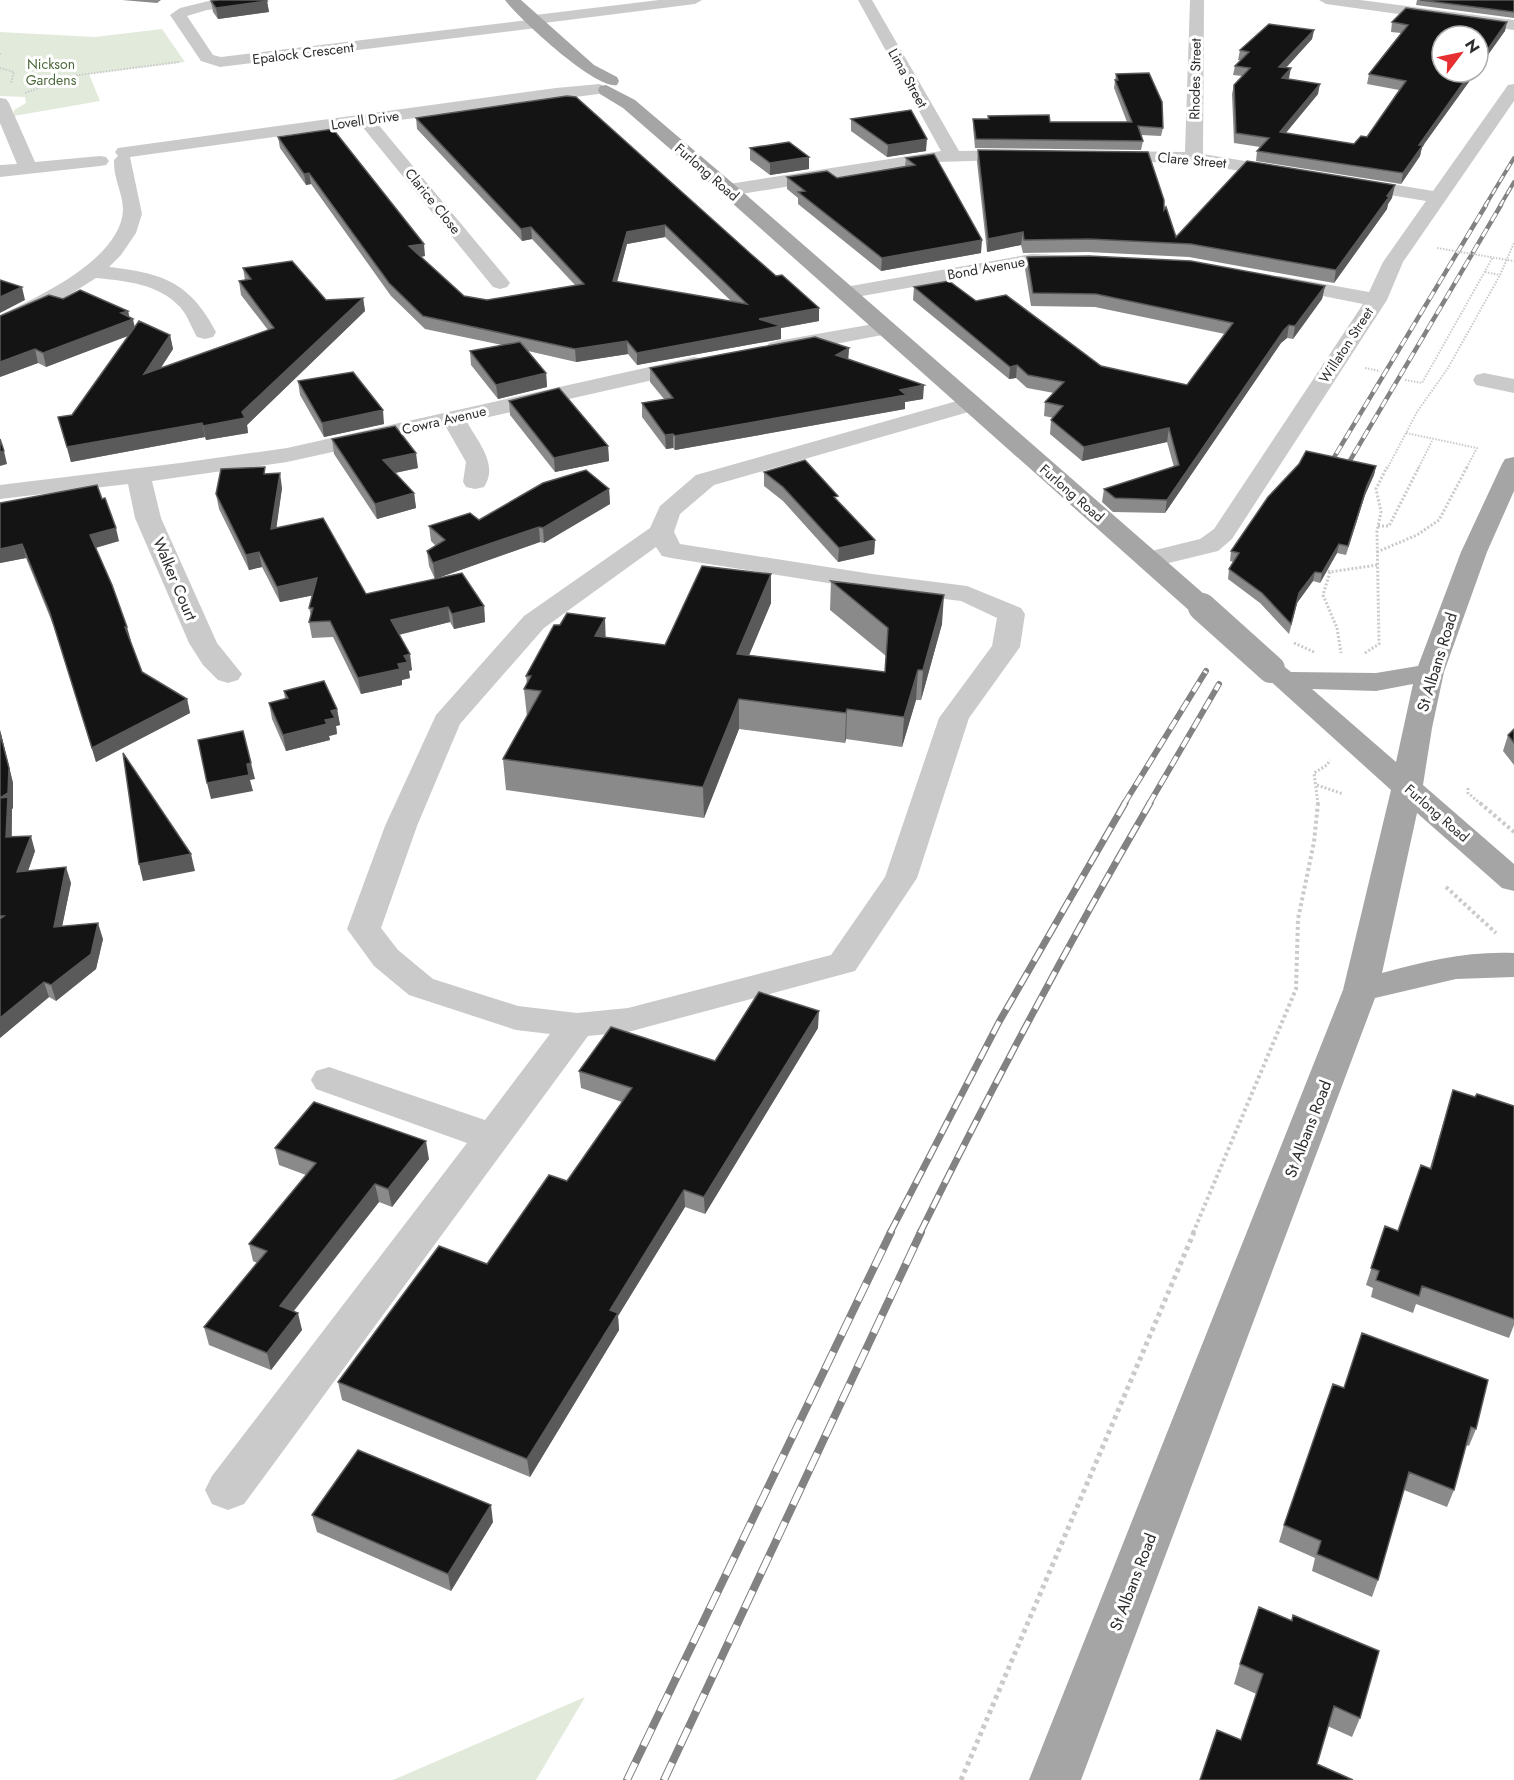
<svg xmlns="http://www.w3.org/2000/svg" width="1514" height="1780" viewBox="0 0 1514 1780" font-family="Jost,sans-serif">
<style>
.green{fill:#e2ebdb}
.lines{fill:none;stroke-linecap:round;stroke-linejoin:round}
.path-far3{stroke:#cacaca;stroke-width:2;stroke-dasharray:1.5 1.5;stroke-linecap:butt}
.path-far2{stroke:#cacaca;stroke-width:3;stroke-dasharray:2 2;stroke-linecap:butt}
.path-far1{stroke:#cacaca;stroke-width:4;stroke-dasharray:3 3;stroke-linecap:butt}
.path{stroke:#cacaca;stroke-width:5;stroke-dasharray:4 4;stroke-linecap:butt}
.minor{fill:#cacaca;fill-rule:evenodd}
.major{fill:#a5a5a5;fill-rule:evenodd}
.rail-far4-casing{stroke:#828282;stroke-width:4}
.rail-far3-casing{stroke:#828282;stroke-width:4.5}
.rail-far2-casing{stroke:#828282;stroke-width:6}
.rail-far1-casing{stroke:#828282;stroke-width:7}
.rail-casing{stroke:#828282;stroke-width:8}
.rail-far4{stroke:#fff;stroke-width:2;stroke-dasharray:7;stroke-linecap:butt}
.rail-far3{stroke:#fff;stroke-width:3;stroke-dasharray:9;stroke-linecap:butt}
.rail-far2{stroke:#fff;stroke-width:4;stroke-dasharray:11;stroke-linecap:butt}
.rail-far1{stroke:#fff;stroke-width:4.5;stroke-dasharray:14;stroke-linecap:butt}
.rail{stroke:#fff;stroke-width:6;stroke-dasharray:19;stroke-linecap:butt}
.path-bridge{stroke:#cacaca;stroke-width:2;stroke-dasharray:1.5 1.5;stroke-linecap:butt}
.major-bridge{stroke:#a5a5a5;stroke-width:28}
.wall{fill:#8a8a8a;fill-rule:evenodd}
.shaded-wall{fill:#5a5a5a}
.building{fill:#141414;stroke:#5a5a5a;stroke-width:1.5;fill-rule:evenodd}
.labels{text-anchor:middle;dominant-baseline:central;stroke-width:6;stroke-linejoin:round;paint-order:stroke}
.far-street-label{font-size:14px;fill:#2d2d2d;stroke:#fff}
.far-park-label{font-size:14px;fill:#4d693b;stroke:#fff}
.street-label{font-size:16px;fill:#2d2d2d;stroke:#fff}
</style>
<rect width="100%" height="100%" fill="#fff"/>
<path class="green" d="M162,29l23,33 -96,12 11,27 -86,15v-6l12,-7 -1,-6 -25,-1v-64l95,5z
M585,1697l-49,83h-143z"/>
<g class="lines">
<path class="path-far3" d="M0,53v3
M0,68l14,4 -3,11
M25,93l47,-17 107,-14
M1490,257l24,4
M1485,272l15,3
M1365,368l15,3
M1405,380l17,3 71,-126
M1406,433l71,15 -11,21
M1387,469l30,-57 31,-44 52,-93 14,-32
M1418,469l15,-30"/>
<path class="path-far2" d="M1378,526h11l30,-59
M1377,552l40,-17 22,-15 28,-53
M1324,570l6,2 47,-7
M1330,572l-7,23 14,33 4,25
M1294,643l20,9
M1365,653l14,-9 -2,-113 4,-19 -5,-23 11,-22
M1317,785l26,9
M1468,788v5l13,11
M1318,804l-4,-31 13,-8 3,-5"/>
<path class="path-far1" d="M1480,803l34,29
M1446,887l50,46
M1193,1233l103,-244 2,-70 16,-77 4,-39"/>
<path class="path" d="M961,1780l233,-548"/>
<path class="minor" d="M213,0h56l-7,4 -55,6 -20,6 26,39 8,2 307,-37 7,-5 124,-15h43l-7,4 -151,19 -7,5 -317,39 -19,-6 -31,-46 10,-7z
M858,0h14l87,151 65,-1 6,1 3,4 -3,4 -92,3 -209,34 -7,-2 -2,-4 2,-4 7,-2 212,-33z
M1190,0h14l-1,154 90,15 2,4 -2,4 -7,2 -92,-16 -89,-2 -6,-1 -3,-4 3,-4 6,-1 80,1z
M1319,0h41l154,20v10l-188,-26z
M600,84l8,5 -2,4 -229,30 130,156 3,4 -3,4 -7,2 -7,-2 -132,-162 -231,32 12,57 -6,19 -15,22 -12,12c53,6 81,15 107,65l-3,5 -8,2 -8,-2c-6,-10 -9,-21 -17,-30 -21,-23 -54,-26 -84,-29l-51,32 -45,19v-14c38,-18 121,-56 123,-105 0,-17 -10,-32 -9,-50l4,-4 -3,-4 3,-4 438,-60z
M1514,84v17l-111,161 -16,38 -155,239 -14,12 -70,17 -9,-2 -4,-6 4,-6 61,-15 14,-10 149,-225 -90,-18 -3,-4 3,-4 7,-2 89,16 14,-30 43,-61 -84,-14 -2,-4 2,-4 7,-2 84,14 75,-106z
M0,98l6,1 3,4 26,59 65,-6 6,1 3,4 -3,4 -6,1 -100,11v-12l17,-1 -17,-41z
M1032,254l47,2 3,4 -3,4 -47,2 -187,33 -7,-2 -3,-4 3,-4 7,-2z
M885,322l8,1 3,5 -3,5 -116,22 -8,-2 -3,-5 3,-5 8,-2z
M694,357l8,2 3,5 -3,5 -235,53c11,20 32,43 17,65l-9,2 -9,-2 -3,-5 3,-20 -20,-35 -159,35 -135,19 9,37 56,125 25,31 -4,6 -10,3 -10,-3 -15,-15 -14,-22 -54,-125 -7,-34 -128,15v-14l180,-22 107,-15z
M1484,373l30,6v14l-38,-8 -3,-5 3,-5z
M971,397l8,2 4,5 -4,5 -265,76 -34,29 -6,18 6,12 192,30 95,12 54,22 4,6 -5,33 -51,71 -52,160 -62,93 -227,61 -40,4 -344,468 -16,6 -16,-6 -7,-14 7,-14 255,-333 -151,-54 -5,-9 5,-9 13,-4 156,53 65,-86 -34,-4 -107,-35 -35,-29 -27,-37 38,-103 51,-111 88,-99 126,-88 10,-22 36,-31zM656,547l6,9 9,2 201,32 89,11 36,17 -5,28 -53,72 -54,159 -54,78 -203,53 -51,5 -59,-7 -85,-27 -35,-29 -17,-22 36,-102 43,-102 84,-96z"/>
<path class="major" d="M505,0h16l73,65 23,12 2,4 -2,4c-21,5 -99,-67 -112,-85z
M606,85l29,15 101,86 476,415 4,6 -4,6 -10,2 -10,-2 -470,-419 -99,-86 -23,-14 -2,-4 2,-4z
M1514,457v34l-27,61 -43,120 -12,56 -9,57 91,79v27l-12,-3 -85,-75 -35,160c44,-12 86,-22 132,-20v24l-58,2 -81,19 -294,782h-52l314,-790 48,-200 -134,-121 4,-6c14,-3 20,0 30,9l85,1 42,-7 43,-114 41,-88 3,-5zM1413,684l-17,78 -84,-73 64,2z"/>
<g class="rail-far4-casing">
<path id="rail-far4" d="M1485,206l29,-48
M1500,206l14,-24"/>
</g>
<g class="rail-far3-casing">
<path id="rail-far3" d="M1327,469l159,-264
M1345,469l156,-264"/>
</g>
<g class="rail-far2-casing">
<path id="rail-far2" d="M1326,471l2,-4
M1342,474l4,-7
M1124,804l82,-133
M1149,804l70,-120"/>
</g>
<g class="rail-far1-casing">
<path id="rail-far1" d="M890,1233l109,-211 126,-219
M920,1233c72,-146 148,-289 230,-430"/>
</g>
<g class="rail-casing">
<path id="rail" d="M627,1780l264,-548
M664,1780l257,-548"/>
</g>
<use href="#rail-far4" class="rail-far4"/>
<use href="#rail-far3" class="rail-far3"/>
<use href="#rail-far2" class="rail-far2"/>
<use href="#rail-far1" class="rail-far1"/>
<use href="#rail" class="rail"/>
<path class="path-bridge" d="M1437,248l53,9"/>
<path class="major-bridge" d="M1202,607l69,62"/>
</g>
<path class="wall" d="M122,0h39l-4,3z
M1417,0h97v18l-98,-13z
M211,1h56l2,11 -51,7 -5,-7z
M1392,22l113,9 -63,41h34l-54,75 -2,9 -19,28 -145,-23 1,-10 3,-4 -26,-4 -2,-49 2,-9 8,-9 -9,-1 2,-9 6,-6h-3l2,-10 74,-20 -2,9 -26,29 3,10 -1,1 30,15 -32,39 68,11 13,-7 32,-47 -32,-6 2,-10 32,-41 -10,-1z
M1116,74l47,54 -2,8 -20,-1 2,6 -2,9 -166,-2 -2,-21v-8h15v-3l62,6h77l-13,-34z
M416,118l336,137 24,21 43,32v13l-38,7v11l-144,26 -9,-11 -52,8 -48,-11 18,22 1,14 -49,12 -27,-34 -1,-14 32,-6 -77,-16 -34,-33 -80,-112 -5,1 -26,-37 -2,-11 147,119 -4,1 43,39 23,4 88,-15 -43,-46 -10,2 -105,-112zM665,237l66,64 -114,-19 10,-38z
M851,119l75,32 -39,6 -36,-26z
M750,148l59,9v12l-39,6 -20,-15z
M978,150l186,60 12,27 216,-39 -4,6 -1,5 -53,74 -145,-26 -101,-5 -65,1 -2,-8 -34,7 -10,-90z
M934,154l47,99 -100,18 -83,-67v-6l-11,-9v-12l50,1 68,-12 1,-8z
M1027,257l298,29 -3,13 -29,40 -6,-1 -6,5 -116,170 -52,-1 -11,-10 2,-13 70,-22 -7,-25 -85,19 -32,-27 1,-14 3,-2 -10,-2 1,-14 9,-9 -27,-5 -11,-10 -7,1 -96,-79 1,-13 62,14 125,65 86,19 38,-51 -130,-27 -64,-1 -6,-37z
M243,268l83,32 37,-2 2,13 -118,114 1,8 -42,7 -1,-3 -134,25 -13,-45 14,-2 57,-80 -83,32 -8,-4 -38,14 63,-78 65,12 1,6 6,10 35,8 3,14 -13,20 108,-39 -27,-35 -2,-14 6,-1z
M849,348l-1,11 75,40 -18,3v7l-230,41 -2,-2 -7,1 -24,-32v-14l22,-4 -14,-17v-14z
M298,381l86,43 -60,13 -24,-42z
M509,401l99,45 1,15 -54,11 -45,-57z
M332,439l86,29 -23,5 19,20 2,15 -39,11 -43,-65z
M1376,466l-2,9 -9,20 -19,60 -9,-2 -17,30 -7,-2 -16,22 -8,31 -29,-31 -32,-24 1,-10 5,-7 -4,-1 1,-10z
M764,472l74,29 37,39 -1,14 -36,8 -55,-61 -19,-15z
M266,474l16,14 -6,40 90,66 118,12 1,16 -31,7 -4,-7 -51,13 13,35 -3,1 1,7 -8,2v5l-41,9 -28,-57 -21,1 -3,-16 2,-6 -2,-8 4,-13 -33,7 -18,-35 -13,3 -30,-61 -3,-15z
M609,489l1,15 -66,39 -4,-1 -105,37 -6,-13 -2,-15 9,-5 -5,-5 -2,-15 50,-6z
M0,503l119,38 -23,7 46,124 45,27 3,14 -94,49 -42,-135 -28,-69 -26,5z
M771,574v29l-22,52 136,17 1,-16 -56,-46 1,-29 111,43 -21,76h-5l-14,47 -56,-8 -1,4 -106,-14 -35,89 -198,-28 -3,-31 24,-42 -3,-28 3,-5 -1,-8 80,-39 59,8z
M284,691l53,18 3,16 -4,1 1,8 -8,2 1,4 -44,11 -14,-32 -3,-16 16,-4z
M1514,729v36l-11,-14 5,-16z
M0,730l13,53v25l-1,1v28l23,14 -7,20 43,12 -9,43 41,13 -7,30 -40,32 -7,-4 -49,41z
M818,1028l-113,186 -20,-7 -67,109 1,14 -89,147 -188,-77 -4,-18 149,-118 80,-83 55,-79 -41,-14 -2,-17 136,-10z
M1453,1090l61,229v6l-5,13 -93,-34 -3,9 -42,-16 2,-9 -7,-3 19,-59 13,5 32,-63z
M275,1148l154,11 -37,48 -13,-5 -85,109 8,19 -31,40 -62,-25 -5,-18 53,-64 -4,-2 -4,-17 57,-69 -27,-10z
M1344,1388l132,41 -7,17 -3,-1 -12,45 -7,17 -43,-17 -26,90 -6,17 -60,-26 3,-13 -36,-16 5,-17z
M312,1515l181,7 -42,69 -134,-59z
M1293,1615l67,103 -8,19 -118,-53 6,-20 51,-43z"/>
<path class="shaded-wall" d="M267,1l2,11 -51,7 -2,-11z
M1507,22l-2,9 -27,38v-6z
M1314,30l-2,9 -34,37 1,-9z
M1291,68l-2,10 -9,10 2,-10z
M1471,72h5l-54,75 -2,9 -19,28 2,-11 16,-28z
M1320,84l-2,10 -40,48 2,-10z
M927,139l-1,12 -39,6 1,-12z
M809,157v12l-39,6v-12z
M309,173l2,11 -5,1 -2,-11z
M1395,185l-3,13 -4,6 -1,5 -53,74 2,-13z
M665,225v12l-38,7 -13,49 -1,-12 14,-49z
M531,227l1,12 -10,2 -1,-12z
M1023,232l-2,13 -34,7 1,-13z
M982,240l-1,13 -100,18 1,-13z
M424,244l1,12 -14,2 -2,-12z
M1325,286l-3,13 -29,40 2,-13z
M22,287l3,13 -25,13v-16z
M363,298l2,13 -118,114 1,8 -42,7 -3,-14 39,-14z
M819,308v13l-38,7v11l-144,26v-12l122,-34z
M128,311l2,9 3,-1 3,14 -90,34 -3,-14 78,-40z
M1289,325l-2,13 -6,5 -116,170 2,-13 117,-170z
M170,335l3,14 -26,40 -3,-15z
M627,341l1,13 -52,8 -1,-13z
M849,348l-1,14 -12,-7z
M35,349l3,14 -38,14v-15z
M1017,365l-1,13 -7,1 1,-12z
M546,373l1,14 -49,12 -2,-14z
M924,385l-1,14 -18,3v7l-230,41v-14z
M383,410l1,14 -60,13 -2,-14z
M202,423l3,14 -134,25 -4,-15z
M1169,428l-2,14 -85,19 2,-14z
M673,434v14l-7,1 -1,-14z
M608,446l1,15 -54,11 -1,-14z
M4,451l3,13 -7,2v-14z
M416,453l2,15 -33,7 -2,-15z
M1376,466l-2,9 -9,20 -19,60 21,-69z
M280,473l2,15 -8,57 -3,-16z
M609,489l1,15 -66,39 -1,-15z
M414,493l2,15 -39,11 -2,-15z
M539,527l1,15 -105,37 -2,-16z
M116,528l3,13 -25,7 -4,-13z
M875,540l-1,14 -36,8 1,-14z
M22,544l4,14 -26,5v-14z
M1339,544l-2,9 -17,30 2,-10z
M259,552l3,15 -13,3 -3,-15z
M1315,572l-2,9 -16,22 -8,31 10,-41z
M771,574v29l-34,81v-30z
M317,578l3,16 -40,8 -3,-15z
M944,595l-2,29 -21,76 2,-30z
M484,606l1,16 -31,7 -2,-15z
M448,607l2,15 -57,14 -2,-16z
M605,618l1,29 -11,-11z
M125,627h2l4,14 -3,1z
M410,654l2,16 -3,1 1,7 -8,2v5l-41,9 -3,-16 40,-14 6,-8z
M918,670l-2,30 -14,47 2,-30z
M187,699l3,14 -94,49 -4,-14z
M739,699v30l-35,89 -1,-31z
M337,709l3,16 -4,1 1,8 -8,2 1,4 -44,11 -3,-16 42,-15 6,-9z
M847,709l-1,30 -1,4 1,-30z
M0,730l13,53v25l-1,1v3l-1,40 -5,-15 -6,-36z
M251,763l4,16 -5,1 3,11 -42,8 -4,-16 40,-19z
M31,836l4,15 -13,37 -5,-16z
M191,854l4,17 -52,10 -4,-17z
M66,867l5,16 -12,59 -5,-15z
M98,923l5,16 -7,30 -40,32 -5,-16z
M44,982l5,15 -49,41v-20z
M819,1011l-1,17 -113,186 -1,-17z
M426,1141l3,18 -37,48 -4,-18z
M375,1184l4,18 -95,121 -4,-17z
M684,1190l1,17 -67,109 1,14 -89,147 -3,-18 83,-149z
M298,1313l4,17 -31,40 -4,-17z
M491,1505l2,17 -42,69 -3,-17z"/>
<path class="building" d="M219,0h47l1,1 -51,7 -5,-7z
M1420,0h94v12z
M1406,8l101,14 -29,41v-27h-36v36h29l-52,73h4l-20,28 -146,-22 12,-13 -33,-5 -2,-48 16,-17 -15,-2 14,-14 -9,-2 29,-26 45,6 -35,37 12,1 -9,10 38,6 -40,48 74,12 7,-8 6,1 39,-56 -37,-7 39,-49 -16,-3z
M1149,73l13,29 1,26 -25,-2 5,15 -167,-2 -3,-20h16l-1,-3 61,-1 1,7h82l-17,-42h3l-2,-6z
M567,96l9,1 176,158 24,21 6,-1 37,33 -60,11 22,7 -144,27 -10,-12 -52,8 -152,-33 -34,-33 -80,-110 -5,1 -26,-37 55,-8 91,115 -15,2 55,50 23,4 97,-16 -53,-57 -10,2 -105,-111zM665,225l82,79 -134,-23 14,-49z
M911,110l16,29 -39,6 -37,-26z
M789,142l20,15 -39,6 -20,-15z
M978,150l170,2 16,48v10l2,-3 10,30 71,-76 148,24 -8,11 2,1 -53,73 -145,-26 -102,-5 -65,1 -1,-8 -35,7z
M934,154l48,86 -100,18 -84,-66 7,-1 -18,-14 40,-6 10,7 78,-13 -9,-7z
M1089,256l102,5 134,25 -30,40 -6,-1 -5,5 -117,170 -52,-2 -11,-9 75,-24 -10,-37 -85,19 -33,-27 12,-14 -18,-4 19,-20 -36,-7 -11,-10 -7,2 -96,-80 35,-6 27,20 30,-6 95,71 86,19 46,-62 -137,-29 -63,-1 -6,-36z
M292,261l34,39 37,-2 -121,114 3,6 -42,8 -1,-3 -135,24 -9,-30 14,-2 67,-94 31,14 -26,39 130,-46 -35,-47 12,-2 -8,-11z
M0,280l22,7 -22,10z
M80,290l48,21 -7,2 12,6 -90,34 -8,-4 -35,13v-46l49,-21 14,4z
M815,337l34,11 -13,7 88,30 -24,5 6,5 -231,41 -2,-2 -8,1 -23,-32 31,-5 -23,-30z
M520,342l26,31 -50,12 -26,-34z
M353,372l30,38 -61,13 -24,-42z
M559,388l49,58 -54,12 -45,-57z
M395,426l21,27 -33,7 31,33 -39,11 -43,-65z
M0,439l4,12 -4,1z
M1306,451l70,15 -9,20 -19,60 -9,-2 -17,29 -7,-1 -16,21 -8,31 -29,-31 -33,-24 10,-16 -8,-2 37,-54 31,-33z
M805,460l33,36 -4,1 41,43 -36,8 -56,-61 -19,-15z
M265,467l-1,7 16,-1 -9,56 52,-11 43,76 96,-21 22,33 -32,8 -4,-7 -57,13 19,34 -6,2 4,6 -10,2 2,5 -42,9 -28,-57 -21,1 4,-14h-4l8,-30 -40,9 -18,-35 -13,3 -30,-61 5,-25z
M586,470l23,19 -66,39 -4,-1 -106,36 -6,-12 18,-11 -16,-14 41,-13 9,7 64,-37z
M97,485l5,14 3,-1 11,30 -26,7 22,50 15,42h-2l17,45 45,27 -95,49 -42,-135 -28,-69 -22,5v-46z
M702,566l69,8 -34,80 148,18 3,-44 -57,-47 113,14 -21,75h-5l-14,47 -57,-8 -1,4 -107,-14 -36,88 -200,-28 38,-68 -17,-2 7,-13h-5l28,-51h6l7,-12 38,5 -10,18 70,9z
M324,681l13,28 -6,2 4,7 -10,2 2,4 -44,11 -14,-32 19,-5 -4,-7z
M1514,729v14l-6,-8z
M243,731l8,32 -4,1 2,11 -42,8 -9,-43z
M0,733l9,35 -1,25 -8,5z
M123,753l68,101 -52,10z
M8,797l-2,40 25,-1 -14,36 49,-5 -12,60 44,-4 -7,31 -40,31 -7,-3 -44,36v-99l4,-3h-4v-118z
M759,992l60,19 -115,186 -20,-7 -74,120 8,3 -91,146 -189,-77 101,-136 48,18 62,-89 18,6 65,-93 -53,-17 32,-44 104,34z
M1453,1090l22,7 2,-3 37,12v213l-92,-33 -3,10 -43,-16 3,-9 -8,-3 14,-42 13,5 23,-66 10,4z
M314,1102l112,39 -38,48 -13,-5 -95,122 18,7 -31,40 -63,-26 63,-76 -18,-7 67,-81 -41,-15z
M1362,1333l126,47 -12,49 -5,-2 -17,63 -45,-18 -31,108 -61,-26 4,-13 -37,-16 49,-141 11,4z
M358,1450l133,55 -43,69 -136,-59z
M1259,1607l33,14 1,-6 86,36 -19,67 -26,-12 -17,58 36,16h-153l17,-50 24,10 22,-66 -23,-10z"/>
<g class="labels">
<g class="far-street-label">
<text transform="translate(303 53) rotate(-7)">Epalock Crescent</text>
<text transform="translate(908 78) rotate(61)">Lima Street</text>
<text transform="translate(1195 79) rotate(-89)">Rhodes Street</text>
<text transform="translate(365 120) rotate(-8)">Lovell Drive</text>
<text transform="translate(1192 160) rotate(5)">Clare Street</text>
<text transform="translate(707 172) rotate(41)">Furlong Road</text>
<text transform="translate(433 201) rotate(51)">Clarice Close</text>
<text transform="translate(986 268) rotate(-10)">Bond Avenue</text>
<text transform="translate(1346 345) rotate(-57)">Willaton Street</text>
<text transform="translate(444 420) rotate(-13)">Cowra Avenue</text>
<text transform="translate(1072 493) rotate(41)">Furlong Road</text>
<text transform="translate(1437 813) rotate(41)">Furlong Road</text>
</g>
<g class="far-park-label">
<text x="51" y="64">Nickson<tspan x="51" dy="16">Gardens</tspan></text>
</g>
<g class="street-label">
<text transform="translate(175 579) rotate(67)">Walker Court</text>
<text transform="translate(1437 662) rotate(-73)">St Albans Road</text>
<text transform="translate(1308 1129) rotate(-69)">St Albans Road</text>
<text transform="translate(1133 1582) rotate(-69)">St Albans Road</text>
</g>
</g>
<g transform="translate(1460 54) rotate(58)"><circle r="28" fill="#ffffff" stroke="#ababab" stroke-width="1.5"/>
<path d="M0-4.5L10 22L0 15L-10 22Z" fill="#e52f30"/>
<text y="-9" font-size="16" font-weight="bold" text-anchor="middle" fill="#2d2d2d">N</text>
</g>
</svg>
